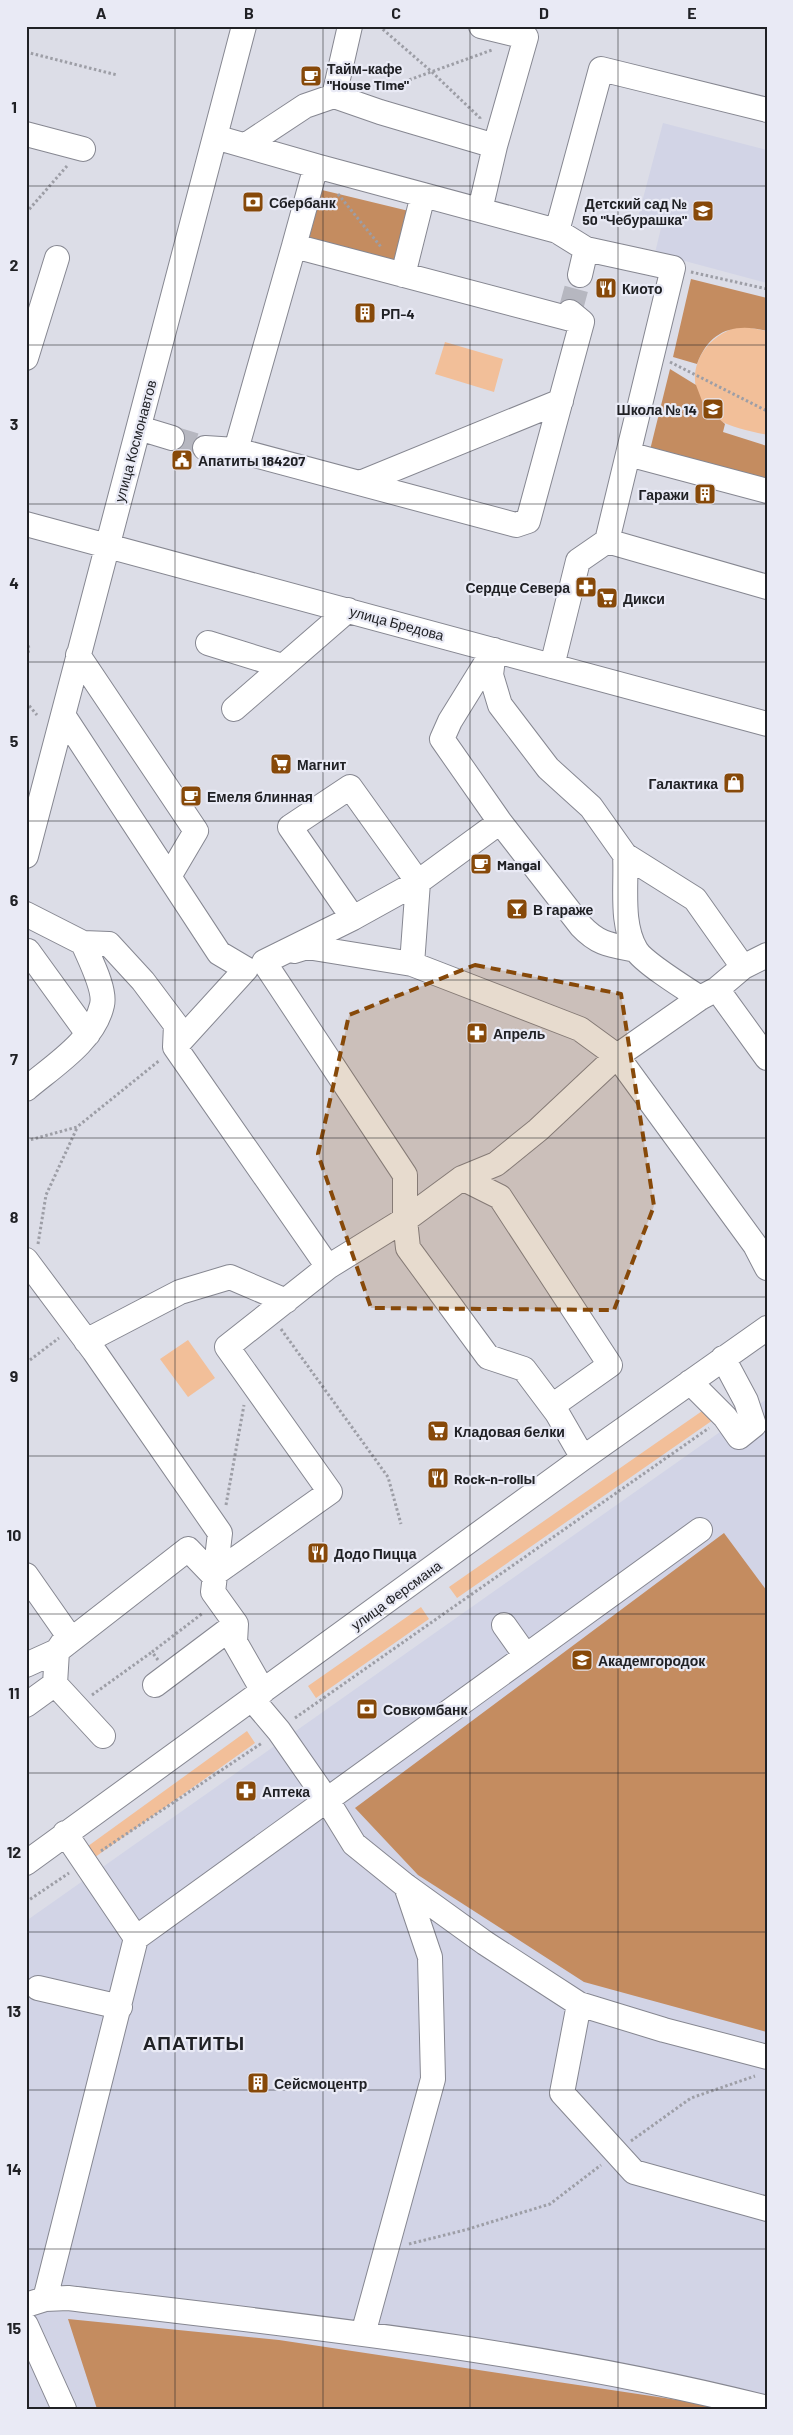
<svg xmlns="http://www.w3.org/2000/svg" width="793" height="2435" viewBox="0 0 793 2435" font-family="Barlow,sans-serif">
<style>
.built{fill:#d2d4e6}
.green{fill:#f2bf99}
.forest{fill:#c48c60}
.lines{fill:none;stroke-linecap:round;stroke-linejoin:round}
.minor-tunnel{stroke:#b6b7c0;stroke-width:24;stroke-dasharray:24 12;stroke-linecap:butt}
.minor-casing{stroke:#868791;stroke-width:26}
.path{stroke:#9d9ea6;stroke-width:3;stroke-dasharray:2.5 2.5;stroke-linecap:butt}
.minor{stroke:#fff;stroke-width:24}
.marked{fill:#874909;fill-opacity:0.2;stroke:#874909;stroke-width:4;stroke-dasharray:10 6;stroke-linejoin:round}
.grid{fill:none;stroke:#202125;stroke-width:1;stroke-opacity:0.55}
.labels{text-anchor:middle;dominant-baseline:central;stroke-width:4.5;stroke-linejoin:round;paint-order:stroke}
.poi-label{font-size:14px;font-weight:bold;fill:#202125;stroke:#e9eaf5;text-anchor:start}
.street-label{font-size:14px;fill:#202125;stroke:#e9eaf5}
.district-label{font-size:19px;font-weight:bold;letter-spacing:1px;fill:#202125;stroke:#e9eaf5}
.neatline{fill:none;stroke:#202125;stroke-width:2}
.grid-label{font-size:16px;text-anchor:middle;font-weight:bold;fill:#202125}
</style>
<rect width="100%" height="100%" fill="#dcdde7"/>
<path class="built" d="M663,123l104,27v133l-112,-30 6,-25 -24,-7z
M767,1399v1010h-741v-488z"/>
<path class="green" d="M741,326l26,5v104c-16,-4 -37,-7 -51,-17 -39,-31 -20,-81 25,-92z
M445,342l58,17 -9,33 -59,-18z
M188,1340l27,38 -27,19 -28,-38z
M705,1409l8,11 -256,178 -8,-11z
M421,1607l8,12 -113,79 -8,-12z
M247,1731l8,12 -164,117 -7,-11z"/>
<path class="forest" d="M322,190l91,22 -14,52 -90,-25z
M691,279l76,19v33c-33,-9 -58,0 -70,33l-24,-7z
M670,369l26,16 8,21 21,18 -2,8 44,14v35l-117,-31z
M724,1533l43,58v441l-183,-50 -166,-107 -63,-67z
M68,2319l211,21 459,69h-641z"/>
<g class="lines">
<path class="minor-tunnel" d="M570,312l10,-37
M172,438l33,10"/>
<g class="minor-casing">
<path id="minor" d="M481,26l45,11 -31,109
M334,96l46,16 115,34 -15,64
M26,134l57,15
M215,137l101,29 -22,80 288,76 -12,-10
M246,145l59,-39 29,-10 16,-70
M316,166l241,65 44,-162 166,41
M403,275l20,-80
M580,275l6,-26
M26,358l31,-100
M139,428l33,10
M205,448l31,2 58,-204
M236,450l280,75 12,-4 54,-199
M628,454l139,37
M360,483l201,-82
M26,524l741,200
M607,541l160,46
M208,643l74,23
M494,650l-44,71 -8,18 58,83 -82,60 -65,36 -89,44 141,213v45l57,-42 34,-14 42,-34 79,-74 83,-58 17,-9 26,-22 24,-12
M494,650l-3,25 9,30 48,63 43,39 34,48 70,44 48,68
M78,655l118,176 -26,44
M552,666l26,-105 29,-20 66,-273 -87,-19 -29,-18
M234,709l114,-99
M63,715l156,238 27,16 -71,78 153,220 -101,80 103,145 -117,83
M500,822l81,104c18,19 30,19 55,24
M625,855c2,30 -5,68 11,95 7,12 50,39 64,48
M26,856l218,-830
M26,914l57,29 26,1 34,37 33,44 -1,22
M353,918l-63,-91 60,-40 68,95 -6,82
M294,951l13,-4 105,17 168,65 37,27 138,189 12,23
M26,952l2,-1 60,83
M717,989l50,69
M26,1089c27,-23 68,-48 76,-84 4,-16 -13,-47 -19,-62
M462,1178l38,19 110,168 -58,41
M405,1220l3,28 80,109 36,12 33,44 26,45
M26,1260l68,91 126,182 -7,59 23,32 -1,18 28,49
M328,1267l76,-47
M86,1341l94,-49 50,-15 56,24
M690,1382l35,35 14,20 15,-12 -8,-24 -23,-43
M26,1575l42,60 -11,16 -31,14
M526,1656l174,-126
M55,1684l48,52
M155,1685l81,-61
M252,1699l27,32 48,69 27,44 52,42 79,57 94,61 85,26 103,27
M26,1705l29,-21 2,-33 131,-102 25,26
M65,1833l71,105
M26,1863l557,-405 184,-130
M38,1988l82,19
M579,2004l-17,89 72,79 133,37
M45,2299l91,-361 390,-282 -22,-31
M26,2305l19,-6 23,-1c234,28 470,52 699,110
M26,2325l38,84
M363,2334l70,-255 -3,-122 -24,-71"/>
</g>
<path class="path" d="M379,26l53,46 48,46v3
M26,52l91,23
M381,90l111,-40
M338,194l43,53
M26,213l41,-47
M691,272l76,17
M670,362l97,49
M26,641l3,7 -3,15
M26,702l11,13
M26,1141l51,-14 83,-67
M38,1244l8,-49 31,-67
M281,1329l107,148 13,47
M26,1363l33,-25
M226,1505l18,-100
M158,1660l-6,-8 51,-39
M92,1695l60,-43
M295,1718l414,-290
M101,1851l161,-108
M26,1902l43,-29
M631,2141l60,-43 64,-22
M409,2244l56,-14 85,-26 51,-39"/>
<use href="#minor" class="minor"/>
</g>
<path class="marked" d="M475,965l146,29 33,212 -40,104 -243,-2 -53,-154 31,-139z"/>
<path class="grid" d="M175,26v2383M323,26v2383M470,26v2383M618,26v2383M26,186h741M26,345h741M26,504h741M26,662h741M26,821h741M26,980h741M26,1138h741M26,1297h741M26,1456h741M26,1614h741M26,1773h741M26,1932h741M26,2090h741M26,2249h741"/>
<defs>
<g id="cafe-square" transform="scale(1.125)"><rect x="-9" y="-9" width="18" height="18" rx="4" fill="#874909" stroke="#e9eaf5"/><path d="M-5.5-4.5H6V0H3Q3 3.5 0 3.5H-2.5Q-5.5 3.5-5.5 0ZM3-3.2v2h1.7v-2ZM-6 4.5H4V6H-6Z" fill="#fff"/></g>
<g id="bank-square" transform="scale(1.125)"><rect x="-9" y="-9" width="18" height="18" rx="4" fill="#874909" stroke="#e9eaf5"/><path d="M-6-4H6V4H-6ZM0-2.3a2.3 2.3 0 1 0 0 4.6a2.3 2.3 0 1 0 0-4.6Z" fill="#fff"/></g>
<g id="school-square" transform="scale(1.125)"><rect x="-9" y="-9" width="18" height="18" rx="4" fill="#874909" stroke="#e9eaf5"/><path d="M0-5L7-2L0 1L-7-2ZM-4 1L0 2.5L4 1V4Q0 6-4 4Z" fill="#fff"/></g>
<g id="restaurant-square" transform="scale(1.125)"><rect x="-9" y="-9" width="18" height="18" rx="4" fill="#874909" stroke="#e9eaf5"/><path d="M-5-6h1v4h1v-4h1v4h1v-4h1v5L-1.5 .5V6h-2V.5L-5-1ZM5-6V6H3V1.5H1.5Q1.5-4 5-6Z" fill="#fff"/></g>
<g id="building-square" transform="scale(1.125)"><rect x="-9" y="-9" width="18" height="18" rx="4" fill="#874909" stroke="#e9eaf5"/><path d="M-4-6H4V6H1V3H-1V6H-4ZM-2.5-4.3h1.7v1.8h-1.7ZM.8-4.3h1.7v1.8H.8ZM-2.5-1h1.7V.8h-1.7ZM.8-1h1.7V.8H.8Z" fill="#fff"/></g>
<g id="civic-square" transform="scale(1.125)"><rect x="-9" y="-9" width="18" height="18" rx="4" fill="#874909" stroke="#e9eaf5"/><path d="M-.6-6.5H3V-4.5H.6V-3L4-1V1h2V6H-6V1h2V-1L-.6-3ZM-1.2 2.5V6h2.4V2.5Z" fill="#fff"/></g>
<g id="pharmacy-square" transform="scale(1.125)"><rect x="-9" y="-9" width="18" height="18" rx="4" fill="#874909" stroke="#e9eaf5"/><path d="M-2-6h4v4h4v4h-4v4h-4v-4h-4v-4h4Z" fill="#fff"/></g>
<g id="supermarket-square" transform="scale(1.125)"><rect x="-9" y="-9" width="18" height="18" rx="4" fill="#874909" stroke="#e9eaf5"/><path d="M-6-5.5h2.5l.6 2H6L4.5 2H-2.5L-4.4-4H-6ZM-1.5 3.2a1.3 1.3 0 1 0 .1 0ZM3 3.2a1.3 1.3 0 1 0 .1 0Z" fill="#fff"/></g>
<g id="shop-square" transform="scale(1.125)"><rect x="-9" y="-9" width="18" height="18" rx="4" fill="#874909" stroke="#e9eaf5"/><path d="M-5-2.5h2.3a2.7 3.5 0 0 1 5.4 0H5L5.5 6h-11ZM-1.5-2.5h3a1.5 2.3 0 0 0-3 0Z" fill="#fff"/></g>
<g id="bar-square" transform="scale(1.125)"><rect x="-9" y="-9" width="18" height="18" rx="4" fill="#874909" stroke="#e9eaf5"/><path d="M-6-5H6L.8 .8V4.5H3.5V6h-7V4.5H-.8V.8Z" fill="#fff"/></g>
<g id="university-square" transform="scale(1.125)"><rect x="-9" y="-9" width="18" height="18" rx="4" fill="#874909" stroke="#e9eaf5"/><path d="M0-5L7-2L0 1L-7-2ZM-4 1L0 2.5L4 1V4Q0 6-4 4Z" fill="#fff"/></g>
</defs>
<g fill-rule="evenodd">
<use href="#cafe-square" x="311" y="76"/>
<use href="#bank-square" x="253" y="202"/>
<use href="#school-square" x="703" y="211"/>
<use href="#restaurant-square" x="606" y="288"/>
<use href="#building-square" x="365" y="313"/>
<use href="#school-square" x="713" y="409"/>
<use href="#civic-square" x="182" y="460"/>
<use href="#building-square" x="705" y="494"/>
<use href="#pharmacy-square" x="586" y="587"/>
<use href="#supermarket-square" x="607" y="598"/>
<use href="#supermarket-square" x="281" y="764"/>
<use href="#shop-square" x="734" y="783"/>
<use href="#cafe-square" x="191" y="796"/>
<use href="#cafe-square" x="481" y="864"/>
<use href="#bar-square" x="517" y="909"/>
<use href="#pharmacy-square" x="477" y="1033"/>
<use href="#supermarket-square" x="438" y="1431"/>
<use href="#restaurant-square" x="438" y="1478"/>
<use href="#restaurant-square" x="318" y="1553"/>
<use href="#university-square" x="582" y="1660"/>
<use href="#bank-square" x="367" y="1709"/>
<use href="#pharmacy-square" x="246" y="1791"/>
<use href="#building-square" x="258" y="2083"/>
</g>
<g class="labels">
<g class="poi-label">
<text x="327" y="68">Тайм-кафе<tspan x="327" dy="16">"House Time"</tspan></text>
<text x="269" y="202">Сбербанк</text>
<text x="687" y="203" text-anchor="end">Детский сад №<tspan x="687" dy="16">50 "Чебурашка"</tspan></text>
<text x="622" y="288">Киото</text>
<text x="381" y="313">РП-4</text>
<text x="697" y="409" text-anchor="end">Школа № 14</text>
<text x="198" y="460">Апатиты 184207</text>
<text x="689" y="494" text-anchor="end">Гаражи</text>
<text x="570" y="587" text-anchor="end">Сердце Севера</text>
<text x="623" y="598">Дикси</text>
<text x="297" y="764">Магнит</text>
<text x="718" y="783" text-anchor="end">Галактика</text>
<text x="207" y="796">Емеля блинная</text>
<text x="497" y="864">Mangal</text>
<text x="533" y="909">В гараже</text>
<text x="493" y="1033">Апрель</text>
<text x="454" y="1431">Кладовая белки</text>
<text x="454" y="1478">Rock-n-rollы</text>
<text x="334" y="1553">Додо Пицца</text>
<text x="598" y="1660">Академгородок</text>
<text x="383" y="1709">Совкомбанк</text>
<text x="262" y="1791">Аптека</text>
<text x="274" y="2083">Сейсмоцентр</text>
</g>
<g class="street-label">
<text transform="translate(135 441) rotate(-75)">улица Космонавтов</text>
<text transform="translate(397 623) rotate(15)">улица Бредова</text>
<text transform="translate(396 1595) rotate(-36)">улица Ферсмана</text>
</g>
<g class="district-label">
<text x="194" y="2042">АПАТИТЫ</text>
</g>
</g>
<rect width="793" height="2435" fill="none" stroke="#e9eaf5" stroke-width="55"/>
<rect x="28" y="28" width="738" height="2380" class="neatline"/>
<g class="grid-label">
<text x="101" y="19">A</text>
<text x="249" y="19">B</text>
<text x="396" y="19">C</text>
<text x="544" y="19">D</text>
<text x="692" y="19">E</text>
<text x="14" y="113">1</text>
<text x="14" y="271">2</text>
<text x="14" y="430">3</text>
<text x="14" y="589">4</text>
<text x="14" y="747">5</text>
<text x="14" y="906">6</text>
<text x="14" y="1065">7</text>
<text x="14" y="1223">8</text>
<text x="14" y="1382">9</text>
<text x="14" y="1541">10</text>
<text x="14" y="1699">11</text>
<text x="14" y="1858">12</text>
<text x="14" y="2017">13</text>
<text x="14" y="2175">14</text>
<text x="14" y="2334">15</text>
</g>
</svg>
